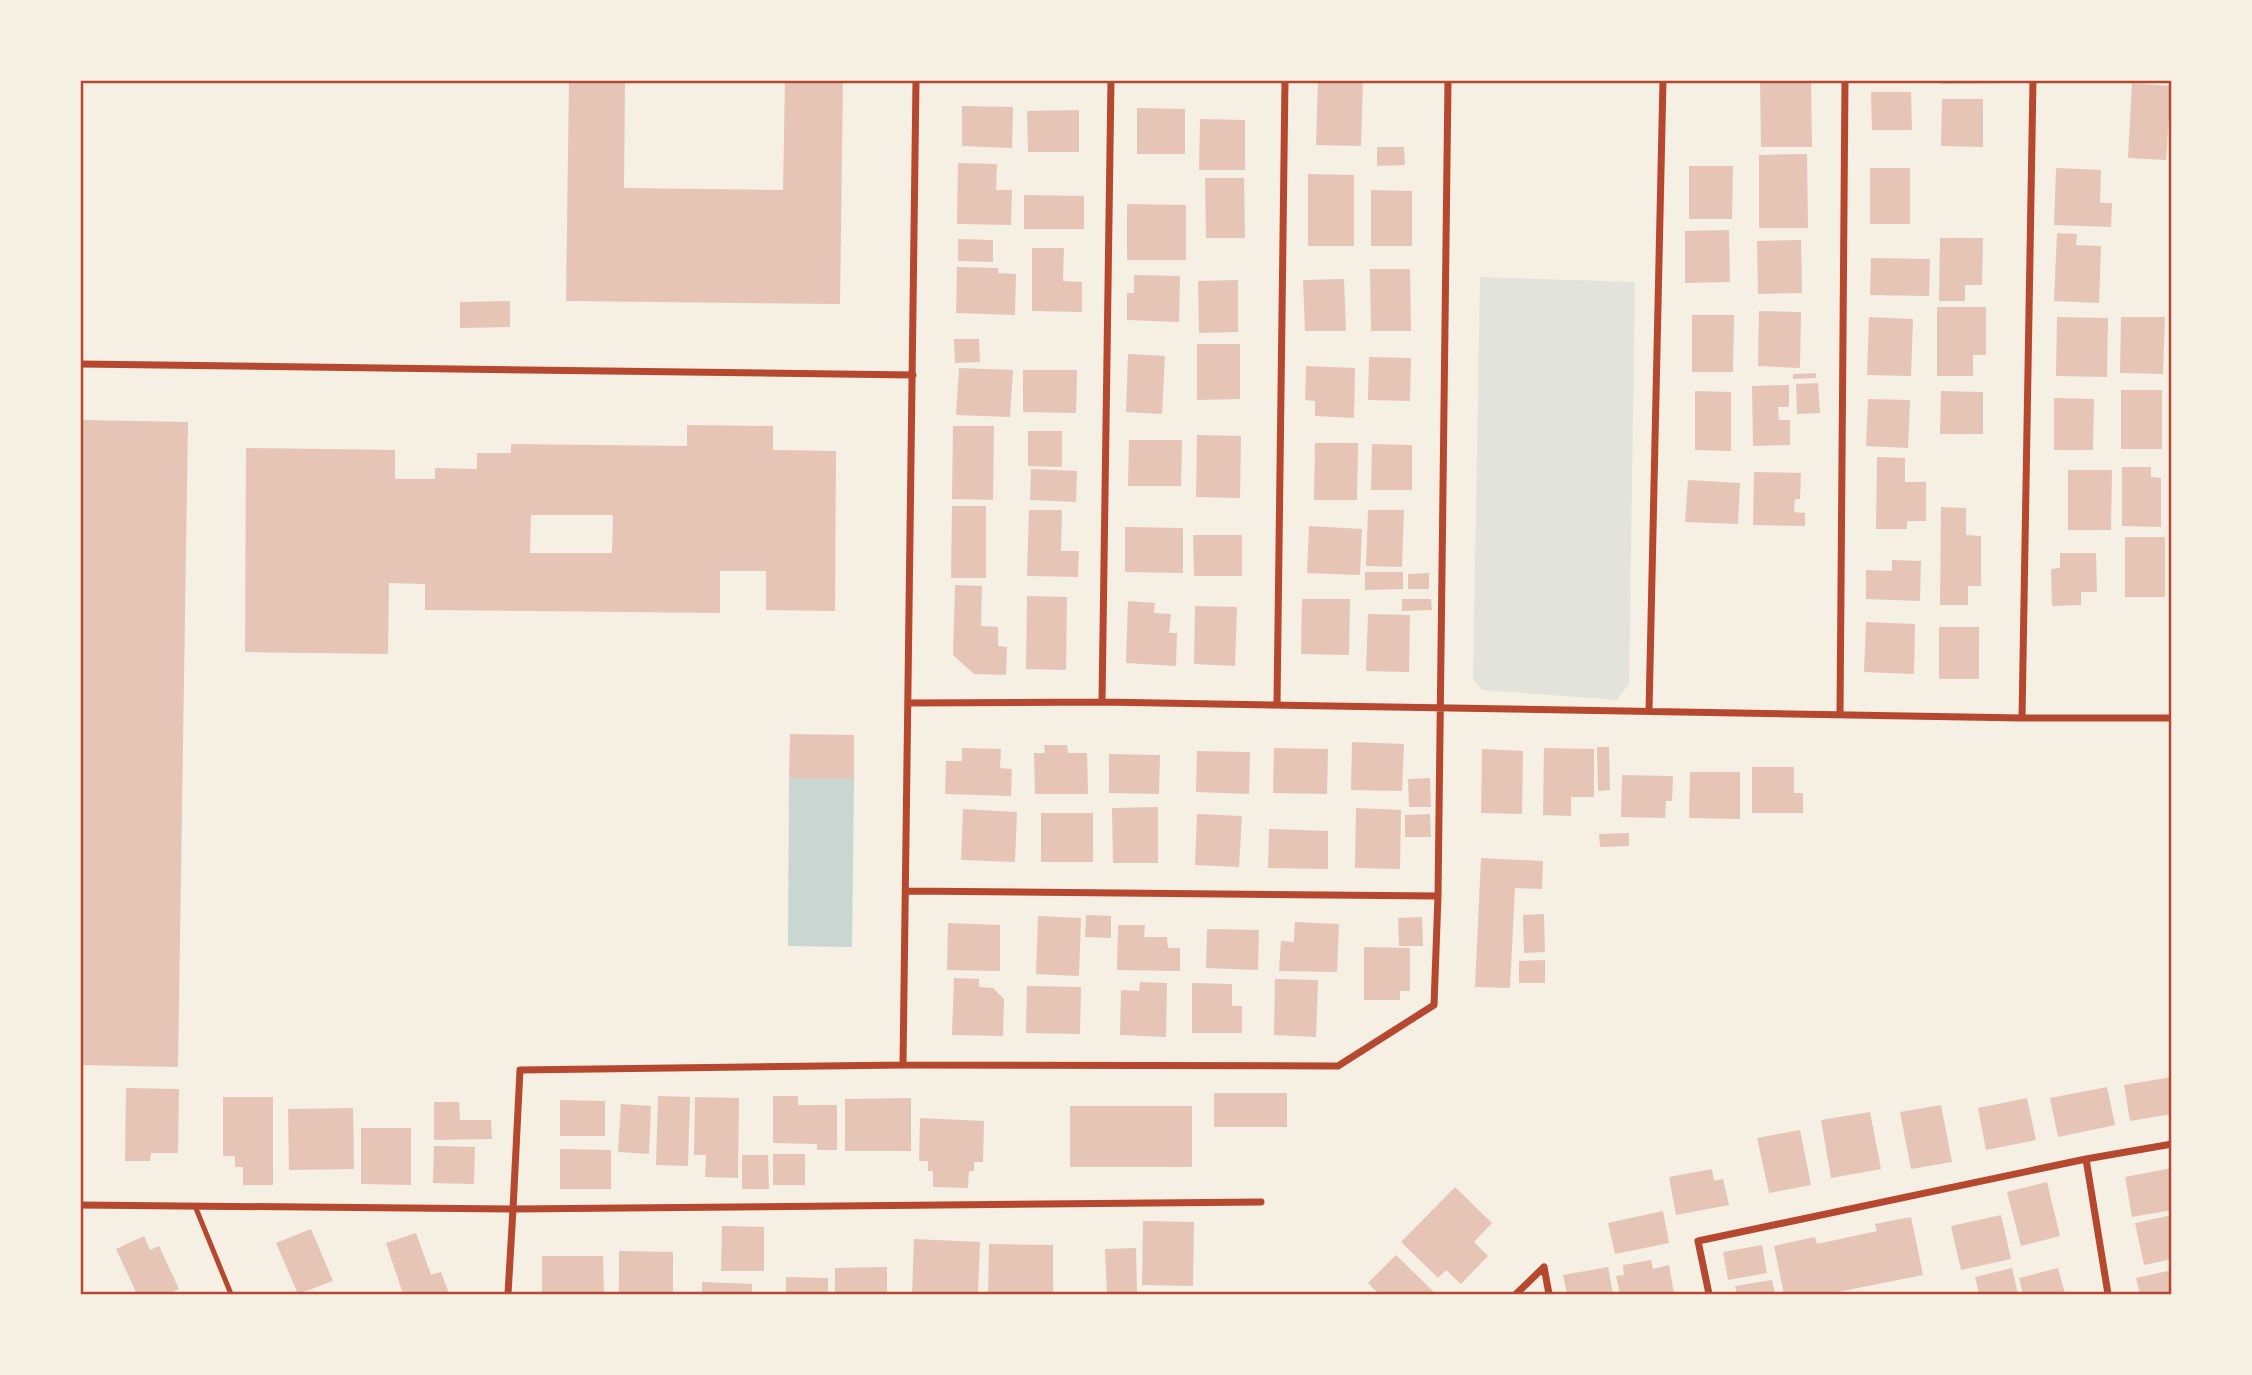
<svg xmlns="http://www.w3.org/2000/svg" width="2252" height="1375" viewBox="0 0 2252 1375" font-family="'PT Sans',sans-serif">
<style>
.green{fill:#e2e4dc}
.water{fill:#c9d6d2}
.building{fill:#e6c5b7;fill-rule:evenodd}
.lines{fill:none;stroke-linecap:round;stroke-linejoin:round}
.service{stroke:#b5482f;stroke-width:5}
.minor{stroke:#b5482f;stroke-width:7}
.neatline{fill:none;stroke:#b5482f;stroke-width:2.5}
</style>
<rect width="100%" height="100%" fill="#f6efe4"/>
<path class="green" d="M1480,277l155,5 -6,402 -12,16 -135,-10 -9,-11z"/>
<path class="water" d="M789,778h65l-2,169 -64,-1z"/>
<path class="building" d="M569,80h56l-1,108 159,2 2,-110h58l-3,224 -274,-3z
M1318,80h45l-2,66 -45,-1z
M1760,80h51l1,67h-51z
M1942,80h59v3l-59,1z
M2132,83l39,3 -5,74 -38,-2z
M1871,92h40l1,38h-40z
M1942,99h41v48l-42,-1z
M962,106l51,1 -1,41 -50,-2z
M1137,108l48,1v45h-48z
M1079,110v42h-51l-1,-41z
M1200,119l45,1v50h-46z
M1377,147h27l1,18 -28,1z
M1807,154l1,74h-49v-73z
M958,163l39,1 -1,26h16l-1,35 -54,-1z
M1689,166h44l-1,53h-43z
M1870,168h40v56h-40z
M2056,168l45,2 -1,33h12l-1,24 -57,-2z
M1308,174l46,1v71h-46z
M1205,178h39l1,60h-39z
M1371,190l41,1v55h-41z
M1024,195l60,1v33h-60z
M1127,204l59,1v55h-59z
M1729,230l1,52 -45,1v-52z
M2057,233l20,1 -1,11 25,1 -2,57 -45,-2z
M1940,238h43l-1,47h-17v16h-26z
M958,239l35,1v22l-35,-1z
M1801,240l1,53 -44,1 -1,-53z
M1032,248h32l-1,33 19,1v30l-50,-1z
M1871,258l59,1 -1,37 -59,-1z
M957,267l41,1v5l18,1 -1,41 -59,-2z
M1370,269h40l1,62h-40z
M1134,275l46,1 -1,46 -52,-2v-27h7z
M1344,279l2,52h-41l-2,-51z
M1238,280v52l-39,1 -1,-52z
M510,301v26l-50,1v-26z
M1937,307h49v48h-13v21h-36z
M1759,311l42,1 -1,56 -42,-2z
M1692,315h42l-1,57h-41z
M1869,317l44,2 -2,57 -44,-1z
M2057,317l51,1 -1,59 -51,-1z
M2121,317h44l-2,57 -43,-1z
M954,339h25l1,23 -25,1z
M1197,344h43v55l-43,1z
M1128,354l37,2 -3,58 -36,-2z
M1369,357l42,1 -1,43 -42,-1z
M1306,366l49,2 -1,50 -39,-2v-15l-10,-1z
M959,368l54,2 -3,47 -54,-2z
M1023,370h54l-1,43 -53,-1z
M1816,373v5l-23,1v-5z
M1818,383l2,30 -23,1 -1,-30z
M1789,385v22h-11l1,13h11v25l-37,1 -1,-60z
M2121,390h41v59h-41z
M1695,391l36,1v59l-36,-1z
M1941,391l42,1v42h-43z
M2054,398l40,1 -1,51h-39z
M1868,399l42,1 -2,48 -42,-2z
M80,420l108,2 -10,645 -98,-2z
M687,425l86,1v24l63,1 -1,160 -69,-1v-39h-46v42l-295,-3v-26l-36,-1 -1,71 -143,-2 1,-204 149,2v29h40v-11l42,1v-16h34v-9l176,2zM531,515h82l-1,38h-82z
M953,426h41l-1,74 -41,-1z
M1028,431h34v36l-34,-1z
M1197,435l44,1 -1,62 -44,-1z
M1129,440h53l-1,46h-53z
M1315,443h43l-1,57h-43z
M1372,444l40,1v45h-41z
M1877,457l28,1v24h21v39h-19v8h-31z
M2122,467h29v10l10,1v49l-39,-1z
M1031,469l46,2 -1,31 -46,-2z
M2068,470h44l-1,60h-43z
M1754,472l47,1 -1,26h-5l-1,13 11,1v13l-52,-1z
M1688,480l52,3 -2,41 -53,-2z
M952,506h34v72h-35z
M1941,507l25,1v27l15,1v50h-13v19h-28z
M1029,510h33l-1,41h18l-1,26 -51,-1z
M1368,510h36l-2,57 -36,-1z
M1309,526l53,3 -2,46 -53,-2z
M1125,527l58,1v45l-58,-1z
M1193,535h49v41h-48z
M2125,537h40v60h-40z
M2060,553h36l1,39h-16v13l-29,1 -1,-37 9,-1z
M1892,560l29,1 -1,40 -54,-2v-29l26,1z
M1365,572h38v17l-38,1z
M1429,573v16h-21v-15z
M955,585l27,1 -1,40 17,1v19l9,1 -1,28 -32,-1 -21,-19z
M1027,596l40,1 -1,73 -40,-1z
M1302,599h48l-1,56 -48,-1z
M1402,599h29l1,11 -30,1z
M1128,601l27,2 -1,10 17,1 -2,19h8l-1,33 -50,-3z
M1195,606l42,1 -2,59 -41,-2z
M1368,614l42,1 -1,57 -43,-1z
M1866,622l49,2 -1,50 -50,-2z
M1939,627h40v52h-40z
M790,734l64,1v43h-65z
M1352,742l52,2 -2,47 -51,-1z
M1044,745h23l1,8h19l1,41h-53l-1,-41h11z
M1597,747h12l1,43 -12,1z
M962,748l39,1 -1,19 12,1 -1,27 -66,-2 1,-33h16z
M1274,748l54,1 -1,45 -54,-1z
M1544,748l50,1v48h-23v19l-28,-1z
M1482,749l41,2 -1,63 -41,-1z
M1197,751l53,1 -1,42 -53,-2z
M1109,754l51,1 -1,39 -50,-1z
M1752,767h42v26h9v20h-51z
M1690,772h50v47l-51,-1z
M1622,775l51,1 -1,25h-6l-1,17 -44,-1z
M1430,778l1,29h-22l-1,-28z
M1158,807v56h-45l-1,-55z
M1356,808l45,2 -1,59 -45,-1z
M963,809l54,3 -2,50 -54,-2z
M1041,813h52v49h-52z
M1197,814l45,2 -3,51 -44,-2z
M1430,814l1,23h-26v-22z
M1269,829l59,2v38l-60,-1z
M1629,833v13l-29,1 -1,-13z
M1481,858l62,3 -1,28 -27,-1 -5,100 -35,-1z
M1544,914l1,38 -21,1 -1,-38z
M1086,915l25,1v22l-26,-1z
M1038,916l43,2 -2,58 -43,-2z
M1422,917l1,29h-24l-1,-28z
M1295,922l44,2 -2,48 -58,-1 2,-30 13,1z
M948,923l52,2v46l-53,-1z
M1118,925h27l-1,12h23l1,11h12v23l-63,-1z
M1207,929l52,1 -1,40 -52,-2z
M1364,947l46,1v43h-10v9h-36z
M1545,960v23h-26v-22z
M954,978l25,1v8l14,1 11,11 -1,37 -51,-1z
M1275,979l43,1 -2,57 -42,-2z
M1140,982l27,1 -1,54 -46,-2 1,-45 18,1z
M1192,983l40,1v22h10v27h-50z
M1027,986l54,1 -1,47 -54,-1z
M2172,1077v37l-42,7 -6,-36z
M2107,1087l8,38 -57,12 -8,-39z
M126,1088l53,1 -1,64h-27l-1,8h-25z
M1214,1093h73v34h-73z
M658,1096l32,1 -2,69 -32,-1z
M773,1096h25v9h39v45h-20v-6l-44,-1z
M223,1097h50v88h-30v-18h-8v-11h-12z
M695,1097l44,1 -1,80 -33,-1 1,-22h-12z
M911,1098v53h-66v-52z
M2027,1098l9,42 -50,10 -8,-42z
M560,1100l45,1v35h-45z
M434,1102h25l1,18h31l1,19 -58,1z
M621,1104l30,2 -2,48 -31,-2z
M1941,1105l11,57 -41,7 -11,-57z
M1070,1106h122v61h-122z
M353,1108l1,61 -65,1 -1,-61z
M1870,1112l11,57 -50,9 -10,-58z
M920,1118l64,3 -1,41h-9v9h-5l-1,17 -35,-1v-16h-5v-10h-9z
M361,1128h50v57l-50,-1z
M1800,1130l11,55 -42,8 -12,-55z
M434,1146l41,1 -1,37 -41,-1z
M560,1149l51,1v39h-51z
M773,1154h32v31h-32z
M742,1155h26l1,34h-27z
M2172,1168v42l-40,7 -7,-40z
M1712,1169l2,12 9,-2 6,26 -53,10 -7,-38z
M2047,1182l13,54 -39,10 -14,-54z
M1455,1187l37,36 -18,19 14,14 -27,28 -15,-14 -8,8 -37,-36z
M1663,1211l6,32 -54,11 -7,-31z
M2001,1215l10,44 -50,11 -10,-44z
M2172,1215v44l-28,6 -9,-42z
M1911,1217l12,58 -95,19h-44l-10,-48 41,-9 2,7 60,-13 -2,-7z
M1143,1221l51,1 -1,64 -51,-1z
M722,1226l42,1v44h-43z
M311,1229l22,52 -35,13 -22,-51z
M416,1233l15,42 10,-3 8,22h-46l-17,-51z
M144,1236l6,14 9,-4 20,43 -12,5h-30l-21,-45z
M914,1239l66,3 -2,52h-66z
M989,1244l64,1v49h-65z
M1762,1245l5,28 -39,7 -5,-28z
M1136,1248l1,46h-30l-2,-45z
M619,1251l54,1v42h-54z
M1396,1255l40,39h-57l-11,-11z
M542,1256h61l1,38h-62z
M1651,1260l2,9 16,-4 5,29h-54l-4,-18 8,-1 -1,-10z
M887,1267v27h-52v-26z
M1608,1267l5,27h-46l-4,-19z
M2012,1268l6,26h-39l-4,-17z
M2058,1268l7,26h-42l-4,-16z
M2172,1270v24h-32l-4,-16z
M786,1277l42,1v16h-42z
M1772,1280l3,14h-38l-2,-8z
M702,1282l50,2v10h-50z"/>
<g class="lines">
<path class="service" d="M195,1206l36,88"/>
<path class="minor" d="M80,364l833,11
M1102,702l9,-622
M908,703l194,-1 920,16h150
M1277,704l8,-624
M1649,711l14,-631
M1840,714l5,-634
M2022,718l11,-638
M907,891l531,5
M903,1065l13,-985
M80,1205l433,4 7,-139 383,-5 435,1 96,-61 4,-109 10,-816
M1544,1267l5,27
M508,1294l5,-85 748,-7
M1516,1294l28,-27
M1709,1294l-11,-53 388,-82
M2108,1294l-22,-135 86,-15"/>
</g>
<rect width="2252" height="1375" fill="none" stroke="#f6efe4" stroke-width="164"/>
<rect x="82" y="82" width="2088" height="1211" class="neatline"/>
</svg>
